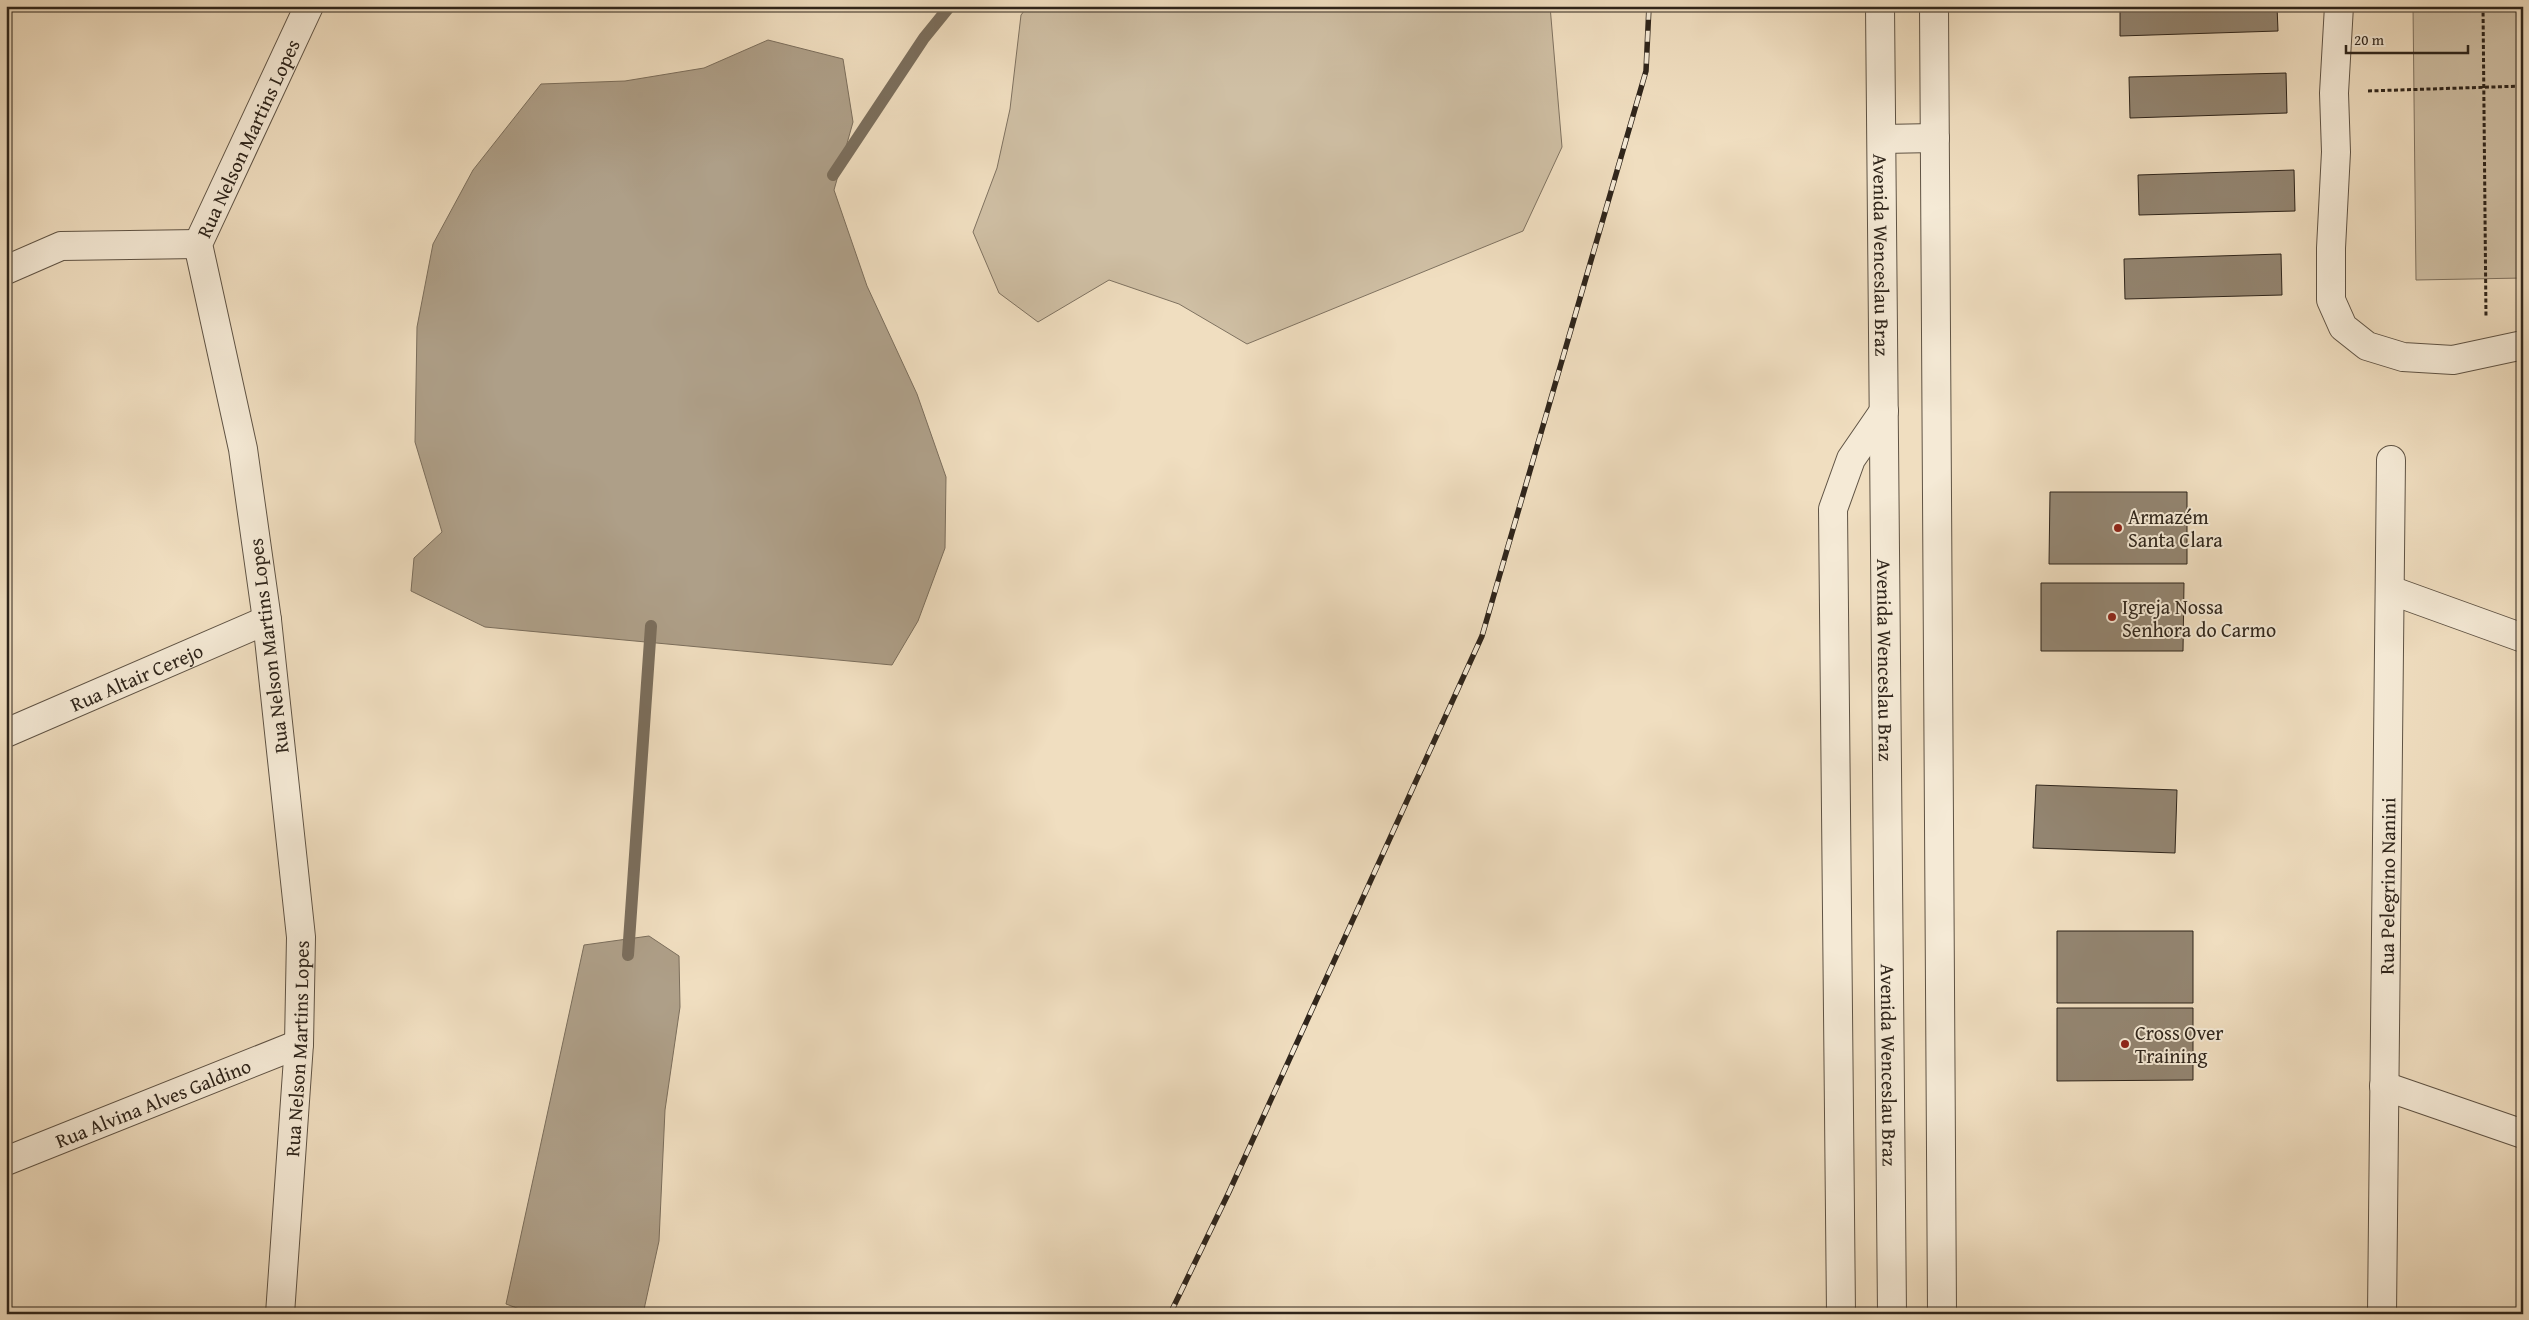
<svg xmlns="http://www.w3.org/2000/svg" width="2529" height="1320" viewBox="0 0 2529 1320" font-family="'Gentium Book Plus',serif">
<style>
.green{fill:#cfbfa4;stroke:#7f7260}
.water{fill:#ae9f88;stroke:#7b6e5c}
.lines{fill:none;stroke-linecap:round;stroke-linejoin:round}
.stream{stroke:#7b6e5c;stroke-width:12}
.building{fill:#938571;stroke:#2f251b}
.minor-casing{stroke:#5f5344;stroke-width:30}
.path{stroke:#2f251b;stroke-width:3;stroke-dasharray:4 2.5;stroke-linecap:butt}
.minor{stroke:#f5ead6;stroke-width:28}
.rail-casing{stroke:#2f251b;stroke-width:5.5}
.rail{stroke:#f5ead6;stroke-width:4;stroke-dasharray:11;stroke-linecap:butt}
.poi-dot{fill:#8f2418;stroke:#f5ead6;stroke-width:2}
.labels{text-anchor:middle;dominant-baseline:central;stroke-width:4;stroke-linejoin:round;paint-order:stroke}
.street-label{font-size:20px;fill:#2f251b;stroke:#f5ead6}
.poi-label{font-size:20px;fill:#2f251b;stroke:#f5ead6;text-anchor:start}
</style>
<rect width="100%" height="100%" fill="#f0dec0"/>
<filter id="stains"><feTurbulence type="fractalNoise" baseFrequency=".004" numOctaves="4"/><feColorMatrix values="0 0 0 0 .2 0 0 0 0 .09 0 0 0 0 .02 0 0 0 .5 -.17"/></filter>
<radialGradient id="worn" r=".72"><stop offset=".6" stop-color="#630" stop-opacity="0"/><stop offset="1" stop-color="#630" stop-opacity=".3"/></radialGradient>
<path class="green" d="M1028,6h522l12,141 -39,84 -276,113 -68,-40 -70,-24 -71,42 -39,-29 -26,-61 24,-64 13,-59 11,-94z
M2413,6h110v272l-107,2z"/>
<path class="water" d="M768,40l75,19 10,63 -19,68 33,96 50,108 29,83 -1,71 -27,73 -26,44 -407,-38 -74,-36 3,-33 28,-26 -27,-90 2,-115 16,-83 40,-74 68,-86 84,-3 79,-13z
M649,936l30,20 1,51 -15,103 -6,131 -16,73h-110l-27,-10 78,-359z"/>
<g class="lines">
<path class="stream" d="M833,175l91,-137 26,-32
M628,955l23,-329"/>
</g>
<path class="building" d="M2120,6h157l1,25 -158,5z
M2286,73l1,40 -157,5 -1,-41z
M2294,170l1,41 -156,4 -1,-40z
M2281,254l1,41 -157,4 -1,-40z
M2050,492h137v72h-138z
M2041,583h143l-1,68h-142z
M2036,785l141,5 -2,63 -142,-5z
M2057,931h136v72h-136z
M2057,1008h136v72l-136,1z"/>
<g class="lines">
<g class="minor-casing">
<g id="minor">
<path id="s1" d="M1880,6l12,1308"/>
<path d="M1934,6l8,1308"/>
<path d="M2339,6l-5,87 2,59 -5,96v52l12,27 24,19 36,11 50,3 70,-15"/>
<path d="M1882,139l53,-1"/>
<path d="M6,270l55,-24 137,-2"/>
<path d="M2390,590l133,48"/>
<path id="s2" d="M6,733l261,-113"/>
<path d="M2384,1086l139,48"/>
<path id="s3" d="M6,1161l293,-117"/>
<path id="s4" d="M280,1314l19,-270 2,-107 -34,-317 -24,-171 -45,-205 111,-238"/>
<path d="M1841,1314l-8,-805 18,-50 33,-48"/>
<path id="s5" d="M2382,1314l9,-854"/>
</g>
</g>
<path class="path" d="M2483,6l3,312
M2368,91l155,-5"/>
<use href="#minor" class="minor"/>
<g class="rail-casing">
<path id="rail" d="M1170,1314l59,-122 253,-556 164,-565 3,-65"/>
</g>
<use href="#rail" class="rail"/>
</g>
<g class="poi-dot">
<circle cx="2118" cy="528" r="5"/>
<circle cx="2112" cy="617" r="5"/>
<circle cx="2125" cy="1044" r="5"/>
</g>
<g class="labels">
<g class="street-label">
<text stroke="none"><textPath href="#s4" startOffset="1196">Rua Nelson Martins Lopes</textPath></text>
<text stroke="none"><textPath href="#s1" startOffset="249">Avenida Wenceslau Braz</textPath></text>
<text transform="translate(268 646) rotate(-97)">Rua Nelson Martins Lopes</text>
<text stroke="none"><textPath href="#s1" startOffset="654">Avenida Wenceslau Braz</textPath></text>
<text stroke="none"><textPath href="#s2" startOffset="142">Rua Altair Cerejo</textPath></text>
<text stroke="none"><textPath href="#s5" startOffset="428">Rua Pelegrino Nanini</textPath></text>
<text stroke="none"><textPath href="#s4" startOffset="266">Rua Nelson Martins Lopes</textPath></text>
<text stroke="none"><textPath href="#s1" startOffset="1059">Avenida Wenceslau Braz</textPath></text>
<text stroke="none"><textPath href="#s3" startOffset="158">Rua Alvina Alves Galdino</textPath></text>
</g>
<g class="poi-label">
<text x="2128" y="516">Armazém<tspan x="2128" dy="23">Santa Clara</tspan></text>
<text x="2122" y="606">Igreja Nossa<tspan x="2122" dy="23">Senhora do Carmo</tspan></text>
<text x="2135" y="1032">Cross Over<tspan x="2135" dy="23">Training</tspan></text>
</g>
</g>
<rect width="2529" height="1320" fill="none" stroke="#f0dec0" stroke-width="25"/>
<rect x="8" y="8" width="2514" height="1305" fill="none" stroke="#2f251b" stroke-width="2.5"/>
<rect x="12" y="12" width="2504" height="1295" fill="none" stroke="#2f251b"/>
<path d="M2346 45v8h122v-8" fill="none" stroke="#2f251b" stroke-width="2.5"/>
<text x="2354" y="45" font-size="15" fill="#2f251b" stroke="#f5ead6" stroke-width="4" paint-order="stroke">20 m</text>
<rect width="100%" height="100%" filter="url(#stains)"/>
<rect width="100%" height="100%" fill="url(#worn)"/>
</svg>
